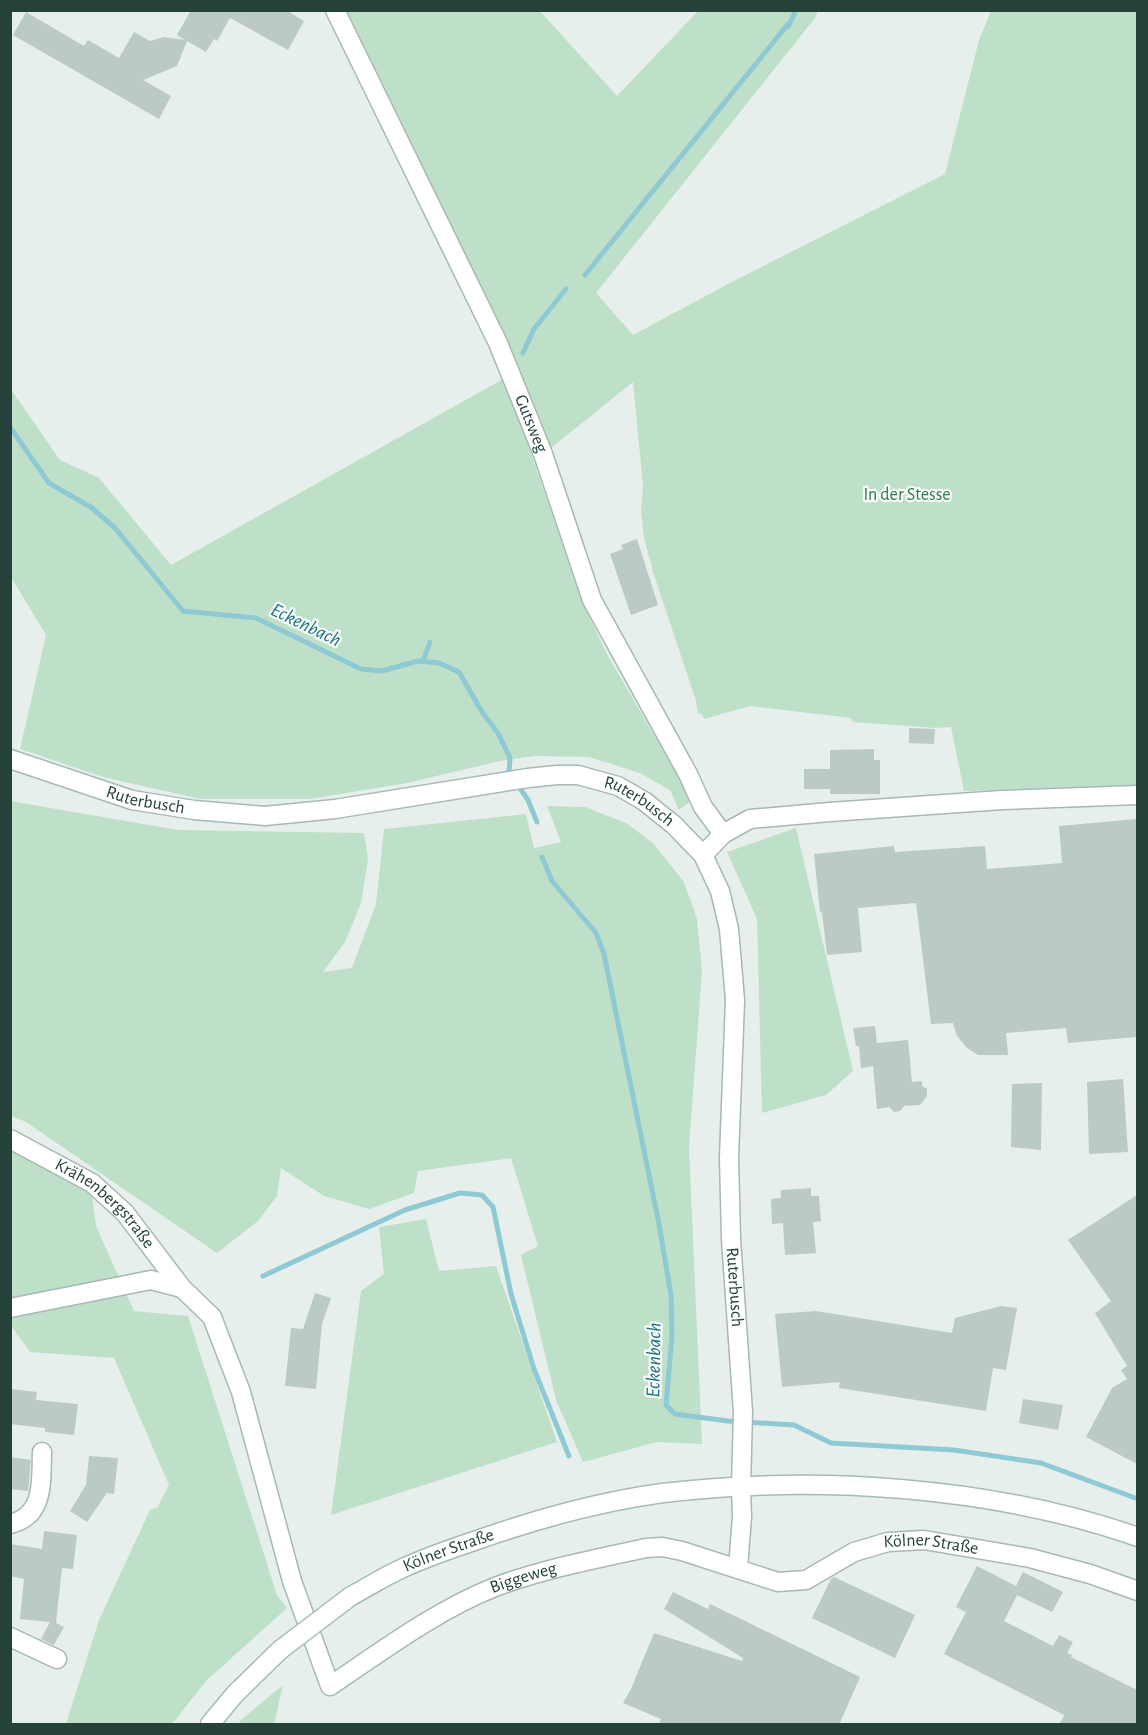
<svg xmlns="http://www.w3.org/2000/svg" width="1148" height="1735" viewBox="0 0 1148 1735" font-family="'Alegreya Sans',sans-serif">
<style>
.green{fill:#bfe0c8}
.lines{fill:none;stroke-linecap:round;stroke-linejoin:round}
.stream{stroke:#8ec9d4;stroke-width:5}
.building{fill:#bbcac4}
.street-casing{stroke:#a8b8b2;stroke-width:21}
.secondary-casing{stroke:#a4bbb3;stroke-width:21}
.street{stroke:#fff;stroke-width:18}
.secondary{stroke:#fff;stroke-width:18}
.secondary-bridge-casing{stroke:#a4bbb3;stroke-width:21;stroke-linecap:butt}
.secondary-bridge{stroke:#fff;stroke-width:18}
.labels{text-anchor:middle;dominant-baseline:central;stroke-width:4.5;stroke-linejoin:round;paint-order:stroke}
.street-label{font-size:18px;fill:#24423a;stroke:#f7fbf9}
.park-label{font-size:18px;fill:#2d7a4b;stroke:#f7fbf9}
.water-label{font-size:20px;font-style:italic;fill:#1c6f80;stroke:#f7fbf9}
</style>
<rect width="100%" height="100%" fill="#e6efeb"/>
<path class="green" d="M345,11h195l77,85 81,-85h120l-3,7 -219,275 37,42 95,-51 217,-110 34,-134 12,-29h146v774l-173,6 -13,-64 -16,1 -82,-6 -2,-4 -101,-12 -46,13 -3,-6 -3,1 -2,-13 -42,-126 -10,-37 -3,-27 2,-25 -10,-104 -82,66 -33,-82z
M505,378l78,226 25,52 84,144 -13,10 -9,-20 -30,-17 -51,-16 -54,-1 -35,5 -93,22 -97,16h-110l-97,-22 -83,-28 26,-114 -35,-58 -1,-189 50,72 39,18 72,87z
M10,801l168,29 186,3 4,26 -7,44 -16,39 -22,30 29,-4 24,-64 8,-75 142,-15 8,34 27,-6 -14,-36 38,1 41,16 27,20 31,39 13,37 5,52 -13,176 13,297 -45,-2 -74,20 -27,-62 -35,-145 17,-9 -27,-88 -93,13 -4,22 -45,16 -45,-13 -43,-28 -4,28 -19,25 -41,32 -191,-131 -15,-6z
M796,828l57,243 -27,24 -64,18 -5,-194 -30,-67z
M11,1146l81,49 4,31 38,85 54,5 89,279 10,13 -81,73 -34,43h-106l33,-104 51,-110 7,-2 12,-23 -55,-127 -84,-6 -19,-26z
M426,1219l13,52 57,-5 61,176 -226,73 30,-224 23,-17 -5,-47z
M283,1685l-9,39h-36l4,-5z"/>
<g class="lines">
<path class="stream" d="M585,275l203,-251v3l8,-17
M523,353l11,-24 32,-40
M10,427l39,56 43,25 23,20 68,83 73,7 105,51 21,2 36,-10 21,2 20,9 23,40 16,21 12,25 -1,15 3,4
M423,661l7,-19
M517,784l11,16 9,22
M542,857l10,24 44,52 8,21 55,270 12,71 1,41 -6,69 9,9 53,7 66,4 37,18 123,7 87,13 97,36
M263,1276l142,-66 55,-17 22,2 11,12 18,87 23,75 35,87"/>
</g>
<path class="building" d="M191,10h95l18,11 -16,29 -58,-32 -13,23 -3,-2 -8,13 -19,-11 -10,25 -34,14 28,16 -12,23 -146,-84 13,-23 58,34 4,-6 31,18 15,-26 16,9 14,-4 21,3 -8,-5z
M637,539l21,66 -27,10 -21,-61 13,-5 -2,-4z
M909,728l26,1 -1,15 -25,-1z
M874,749v11h6v34h-50v-5h-26v-20h26v-19z
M1136,819l1,21v197l-69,6 -2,-15 -60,5 2,22h-30l-11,-7 -10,-12 -4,-13 -22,1 -15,-121 -58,5 4,44 -35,3 -5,-43h-2l-6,-58 80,-8 1,6 90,-6 2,23 75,-6 -3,-37z
M875,1026l2,17 31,-3 4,42 10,-1v5l5,3v7l-7,9 -16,1 -4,5 -6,1 -5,-5 -12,2 -4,-43 -12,2 -2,-22h-3l-3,-18z
M1123,1079l5,73 -39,2 -2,-72z
M1042,1083l-1,67 -30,-3 1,-63z
M811,1188v8h8l2,25 -8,1 3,31 -31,2 -2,-32 -11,1 -1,-25 10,-1v-8z
M1137,1195v269l-51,-27 26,-49 15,-9 -6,-9 6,-4 -32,-53 16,-12 -43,-61z
M315,1293l16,5 -9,26 -6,65 -31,-3 6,-58 12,1z
M1001,1306l16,2 -11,62 -13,-2 -7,43 -147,-23 1,-6 -58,5 -7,-73 41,-3 136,22 3,-15z
M10,1389l27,3 -1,8 42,4 -4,31 -29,-3v-4l-35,-4z
M1023,1399l40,6 -5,25 -39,-7z
M89,1456l29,2 -4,36 -7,-1 -20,29 -17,-11 16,-26z
M10,1457l21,3 -3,31 -18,-2z
M44,1531l33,4 -4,34 -11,-1 -6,55 8,4 -10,18 -13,-6 9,-17 -30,-3 4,-40 -14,-3v-32l32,5z
M977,1566l39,20 7,-14 40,20 -11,20 -35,-17 -13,26 49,25 6,-11 14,7 -6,11 5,2 -1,2 66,33v35h-78l5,-10 -120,-61 22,-42 -10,-5z
M834,1577l81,38 -20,43 -83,-40 19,-39z
M673,1592l35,17 2,-5 150,73 -21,48h-181l3,-6 -38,-16 8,-14 23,-56 88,28 1,-3 -79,-49z"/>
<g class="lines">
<g class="street-casing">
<g id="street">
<path id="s1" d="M335,10l163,333 45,111 49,146 96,174 15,33 20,27"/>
<path id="s2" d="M10,759l122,41 62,10 71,6 70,-7 193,-31 29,-3h21l40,11 26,15 30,24 29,30 17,36 9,38 6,71 -6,158 2,81 12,173 -2,75 1,30 -4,51"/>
<path d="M703,855l20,-21 27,-15 80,-7 172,-12 136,-5"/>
<path id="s3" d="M10,1139l82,44 33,30 57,75 30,29 29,75 51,189 38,105c52,-35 107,-76 165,-99 48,-18 100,-28 151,-39l16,-1 20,4 96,31 28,-2 48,-28 34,-10 36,-2 106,18 60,16 48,17"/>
<path d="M10,1308l141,-28 31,8"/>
<path d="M10,1524c35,-8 31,-43 32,-72"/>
<path d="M10,1637l47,22"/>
</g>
</g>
<g class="secondary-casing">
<g id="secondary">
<path id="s4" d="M351,1596c17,-9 34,-20 52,-28 26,-12 53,-21 80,-30 58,-20 119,-37 180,-45 153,-18 329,-7 475,44"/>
<path d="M210,1724l25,-30 45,-44"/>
</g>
</g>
<use href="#street" class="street"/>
<use href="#secondary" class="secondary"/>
<g class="secondary-bridge-casing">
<path id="secondary-bridge" d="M280,1650l71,-54"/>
</g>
<use href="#secondary-bridge" class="secondary-bridge"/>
</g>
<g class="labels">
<g class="street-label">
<text stroke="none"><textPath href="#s1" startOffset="458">Gutsweg</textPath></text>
<text stroke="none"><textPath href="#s2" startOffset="142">Ruterbusch</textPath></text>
<text stroke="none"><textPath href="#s2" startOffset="646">Ruterbusch</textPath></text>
<text stroke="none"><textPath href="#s3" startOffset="116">Krähenbergstraße</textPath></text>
<text stroke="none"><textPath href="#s2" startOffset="1168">Ruterbusch</textPath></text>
<text stroke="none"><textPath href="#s3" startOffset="1310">Kölner Straße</textPath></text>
<text stroke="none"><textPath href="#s4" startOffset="108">Kölner Straße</textPath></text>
<text stroke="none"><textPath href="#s3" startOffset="884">Biggeweg</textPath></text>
</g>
<g class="park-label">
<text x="907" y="495">In der Stesse</text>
</g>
<g class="water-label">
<text transform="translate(306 625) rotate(26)">Eckenbach</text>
<text transform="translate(654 1360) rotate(-89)">Eckenbach</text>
</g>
</g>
<rect width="1148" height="1735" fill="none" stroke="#24423a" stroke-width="24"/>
</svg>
